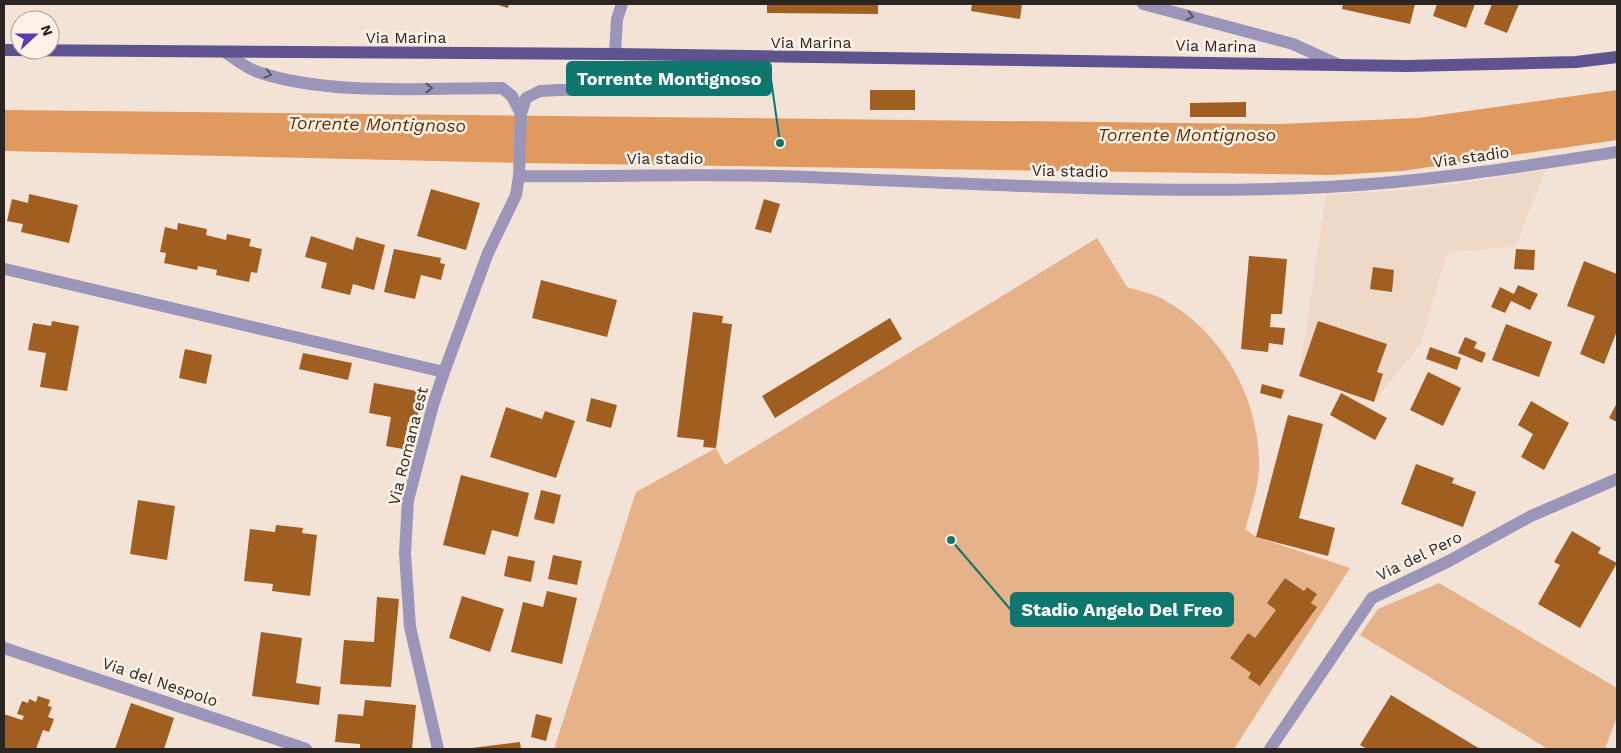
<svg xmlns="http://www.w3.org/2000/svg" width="1621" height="753" viewBox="0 0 1621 753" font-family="'Work Sans',sans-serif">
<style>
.built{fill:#eed8c7;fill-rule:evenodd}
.green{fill:#e6b289;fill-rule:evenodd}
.water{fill:#e09a60}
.building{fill:#a05e21}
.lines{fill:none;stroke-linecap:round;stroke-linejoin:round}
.minor{stroke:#9b96b9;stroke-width:12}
.major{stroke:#5f538f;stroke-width:12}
.oneway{stroke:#58525e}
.labels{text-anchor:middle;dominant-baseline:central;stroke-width:5;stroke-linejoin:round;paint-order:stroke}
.street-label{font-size:16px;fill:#2b2521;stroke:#fef1e7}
.water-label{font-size:18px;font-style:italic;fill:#5e3000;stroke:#fef1e7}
.leader{fill:none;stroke:#0f766e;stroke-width:2}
.callout-dot{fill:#0f766e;stroke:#fef1e7;stroke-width:2}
.callout{fill:#0f766e;stroke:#0f766e;stroke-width:2}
.callout-label{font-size:18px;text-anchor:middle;font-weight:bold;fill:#fff}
</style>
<rect width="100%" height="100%" fill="#f3e3d7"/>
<path class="built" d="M1546,170l-31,77 -68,5 -26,91 -47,59 9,-27 -6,-3 9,-28 -68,-23 -19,55 27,-181 97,-6zM1373,267l21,3 -3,22 -21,-3z"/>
<path class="green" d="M1097,238l30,49c12,4 28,7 39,14 56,32 91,94 93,158 1,24 -7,47 -14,70l11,8 94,31 -116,181h-680l82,-257 80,-44 9,17zM1285,578l19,13 3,-4 10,7 -6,9 5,4 -56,79 -12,-8 3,-5 -21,-15 18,-25 7,5 21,-28z
M1439,583l178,105v29l-12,32h-57l-188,-114 18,-26z"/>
<path class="water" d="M1617,90v50l-215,31 -69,4 -813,-12 -516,-12v-41l1276,14 138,-6z"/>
<path class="building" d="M495,4h14l-1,4z
M767,4h111v10l-111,-1z
M972,4h50l-2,15 -49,-8z
M1343,4h72l-5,20 -68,-15z
M1437,4h38l-9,24 -33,-12z
M1492,4h27l-12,29 -23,-9z
M870,90h45v20h-45z
M1246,102v15h-56v-14z
M431,189l49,14 -14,47 -49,-14z
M29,194l49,11 -9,38 -48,-11 2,-8 -16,-3 5,-22 16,4z
M764,199l16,5 -9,29 -16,-4z
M178,223l29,6 -1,6 20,5 1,-6 24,5 -2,7 13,3 -5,24 -6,-1 -2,10 -33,-7 1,-5 -19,-4 -1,4 -33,-7 2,-10 -6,-1 5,-25 12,3z
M311,236l42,14 3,-13 29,8 -11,45 -21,-6 -3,11 -29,-7 6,-25 -22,-6z
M394,249l47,9 -1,5 5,1 -4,16 -20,-5 -6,24 -31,-7z
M1516,249l19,1 -1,20 -20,-1z
M1249,256l38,3 -5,55h-11l-1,13 15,1 -2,17 -14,-2 -1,9 -27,-3z
M1584,261l33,13v57l-13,33 -24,-10 15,-38 -28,-10z
M1373,267l21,3 -2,22 -22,-3z
M541,280l76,20 -10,37 -75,-19z
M1518,285l20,9 -8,16 -19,-9 -6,12 -14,-6 9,-20 14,7z
M693,312l30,4 -1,7 10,1 -16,124 -13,-1 1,-7 -27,-3z
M890,318l12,21 -127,79 -13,-22z
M52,321l27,5 -12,65 -27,-4 6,-34 -18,-3 5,-27 18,3z
M1318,321l69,23 -10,28 6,2 -9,28 -75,-26z
M1506,324l46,18 -13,35 -47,-17z
M1465,337l12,5 -3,6 12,5 -4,10 -24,-10z
M1430,347l31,11 -4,12 -31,-11z
M185,349l27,6 -6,29 -27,-6z
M303,353l49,10 -4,17 -49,-11z
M1428,372l33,16 -18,38 -33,-16z
M374,383l48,9 -6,32 -8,-2 -5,27 -17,-3 5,-29 -22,-4z
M1262,384l22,6 -3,9 -21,-6z
M1341,393l46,25 -12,22 -45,-25z
M591,398l26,7 -6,23 -25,-7z
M1531,401l38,22 -25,47 -23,-13 12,-23 -15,-9z
M1617,403v19l-8,-4z
M506,407l36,12 3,-8 30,10 -19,57 -66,-21z
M1288,415l35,9 -24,94 36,10 -7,28 -72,-19z
M1416,464l38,14 -2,5 24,9 -13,35 -62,-23z
M461,475l68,18 -11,44 -26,-7 -7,25 -42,-10z
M541,490l20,5 -7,29 -20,-5z
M138,500l37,6 -8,54 -37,-6z
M276,525l27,3 -1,5 15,2 -7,61 -38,-5 1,-7 -29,-3 6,-52 25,3z
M1572,531l29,17 -3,5 19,10 -37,65 -42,-24 22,-39 -6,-3z
M553,555l29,6 -5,24 -29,-6z
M508,556l27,5 -4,21 -27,-6z
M1285,578l19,13 3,-4 10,7 -6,9 6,4 -57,79 -12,-8 3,-5 -21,-15 18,-25 7,5 21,-28 -9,-7z
M547,591l30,7 -15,66 -51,-12 12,-50 20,5z
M462,596l42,13 -14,43 -41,-14z
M377,597l22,2 -8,88 -51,-3 4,-44 30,2z
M261,632l41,6 -6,45 25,4 -2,18 -67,-9z
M1391,695l89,54h-113l-7,-4z
M38,696l12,4 -2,6 4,1 -4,10 6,2 -5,13 -6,-2 -7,19h-32v-35l18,6 2,-4 -7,-2 5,-13 6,2 1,-4 7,3z
M365,700l51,5 -4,44h-52v-5l-25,-2 3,-28 25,2z
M131,703l43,15 -10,31h-49z
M536,714l16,4 -6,23 -15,-4z
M520,742l1,7h-49v-1z"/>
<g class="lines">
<path class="minor" d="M1143,4l150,40 46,21
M225,52c10,7 21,16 33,20 70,24 169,16 244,16l10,8 9,18
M615,54l2,-35 5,-15
M519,176c96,1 192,-3 288,1 173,7 347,18 520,10 97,-5 193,-20 290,-35
M5,269l439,103
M4,648l302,101
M438,749l-28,-122 -5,-74 3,-53 25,-95 11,-33 44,-119 28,-58 3,-19 2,-62 5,-16 14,-7 19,-1 145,-2c19,-7 17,-12 18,-31
M1270,749l102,-151 75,-36 84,-46 86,-37"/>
<path class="major" d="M4,50l611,4 792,12 169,-4 41,-5"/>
</g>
<defs><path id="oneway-chevron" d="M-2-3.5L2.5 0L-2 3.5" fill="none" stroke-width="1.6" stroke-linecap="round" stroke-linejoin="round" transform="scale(1.25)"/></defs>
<g class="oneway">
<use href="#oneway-chevron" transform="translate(1190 16) rotate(15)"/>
<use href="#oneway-chevron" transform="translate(268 74) rotate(15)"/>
<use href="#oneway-chevron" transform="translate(429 88)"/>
</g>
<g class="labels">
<g class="street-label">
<text x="406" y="37">Via Marina</text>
<text x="811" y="42">Via Marina</text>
<text transform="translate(1216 46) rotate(1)">Via Marina</text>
<text transform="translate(1471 157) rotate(-8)">Via stadio</text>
<text x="665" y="158">Via stadio</text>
<text transform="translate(1070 171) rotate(1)">Via stadio</text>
<text transform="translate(408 446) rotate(-76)">Via Romana est</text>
<text transform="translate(1419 556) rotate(-26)">Via del Pero</text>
<text transform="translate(160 682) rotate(19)">Via del Nespolo</text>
</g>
<g class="water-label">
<text transform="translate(377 124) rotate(1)">Torrente Montignoso</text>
<text x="1187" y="134">Torrente Montignoso</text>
</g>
</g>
<path class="leader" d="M780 143L771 79M951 540L1011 610"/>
<g class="callout-dot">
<circle cx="780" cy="143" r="5"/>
<circle cx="951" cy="540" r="5"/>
</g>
<g class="callout">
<rect x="567" y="62" width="204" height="33" rx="5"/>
<rect x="1011" y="593" width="222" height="33" rx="5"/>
</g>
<g class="callout-label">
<text x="669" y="85">Torrente Montignoso</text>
<text x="1122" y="616">Stadio Angelo Del Freo</text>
</g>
<rect width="1621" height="753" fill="none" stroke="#2b2521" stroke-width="10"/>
<g transform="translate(35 35) rotate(69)"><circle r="24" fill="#fef1e7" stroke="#aa9f98"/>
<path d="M0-4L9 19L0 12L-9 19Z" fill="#5d39b1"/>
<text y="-8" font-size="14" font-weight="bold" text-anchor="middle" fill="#2b2521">N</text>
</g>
</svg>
